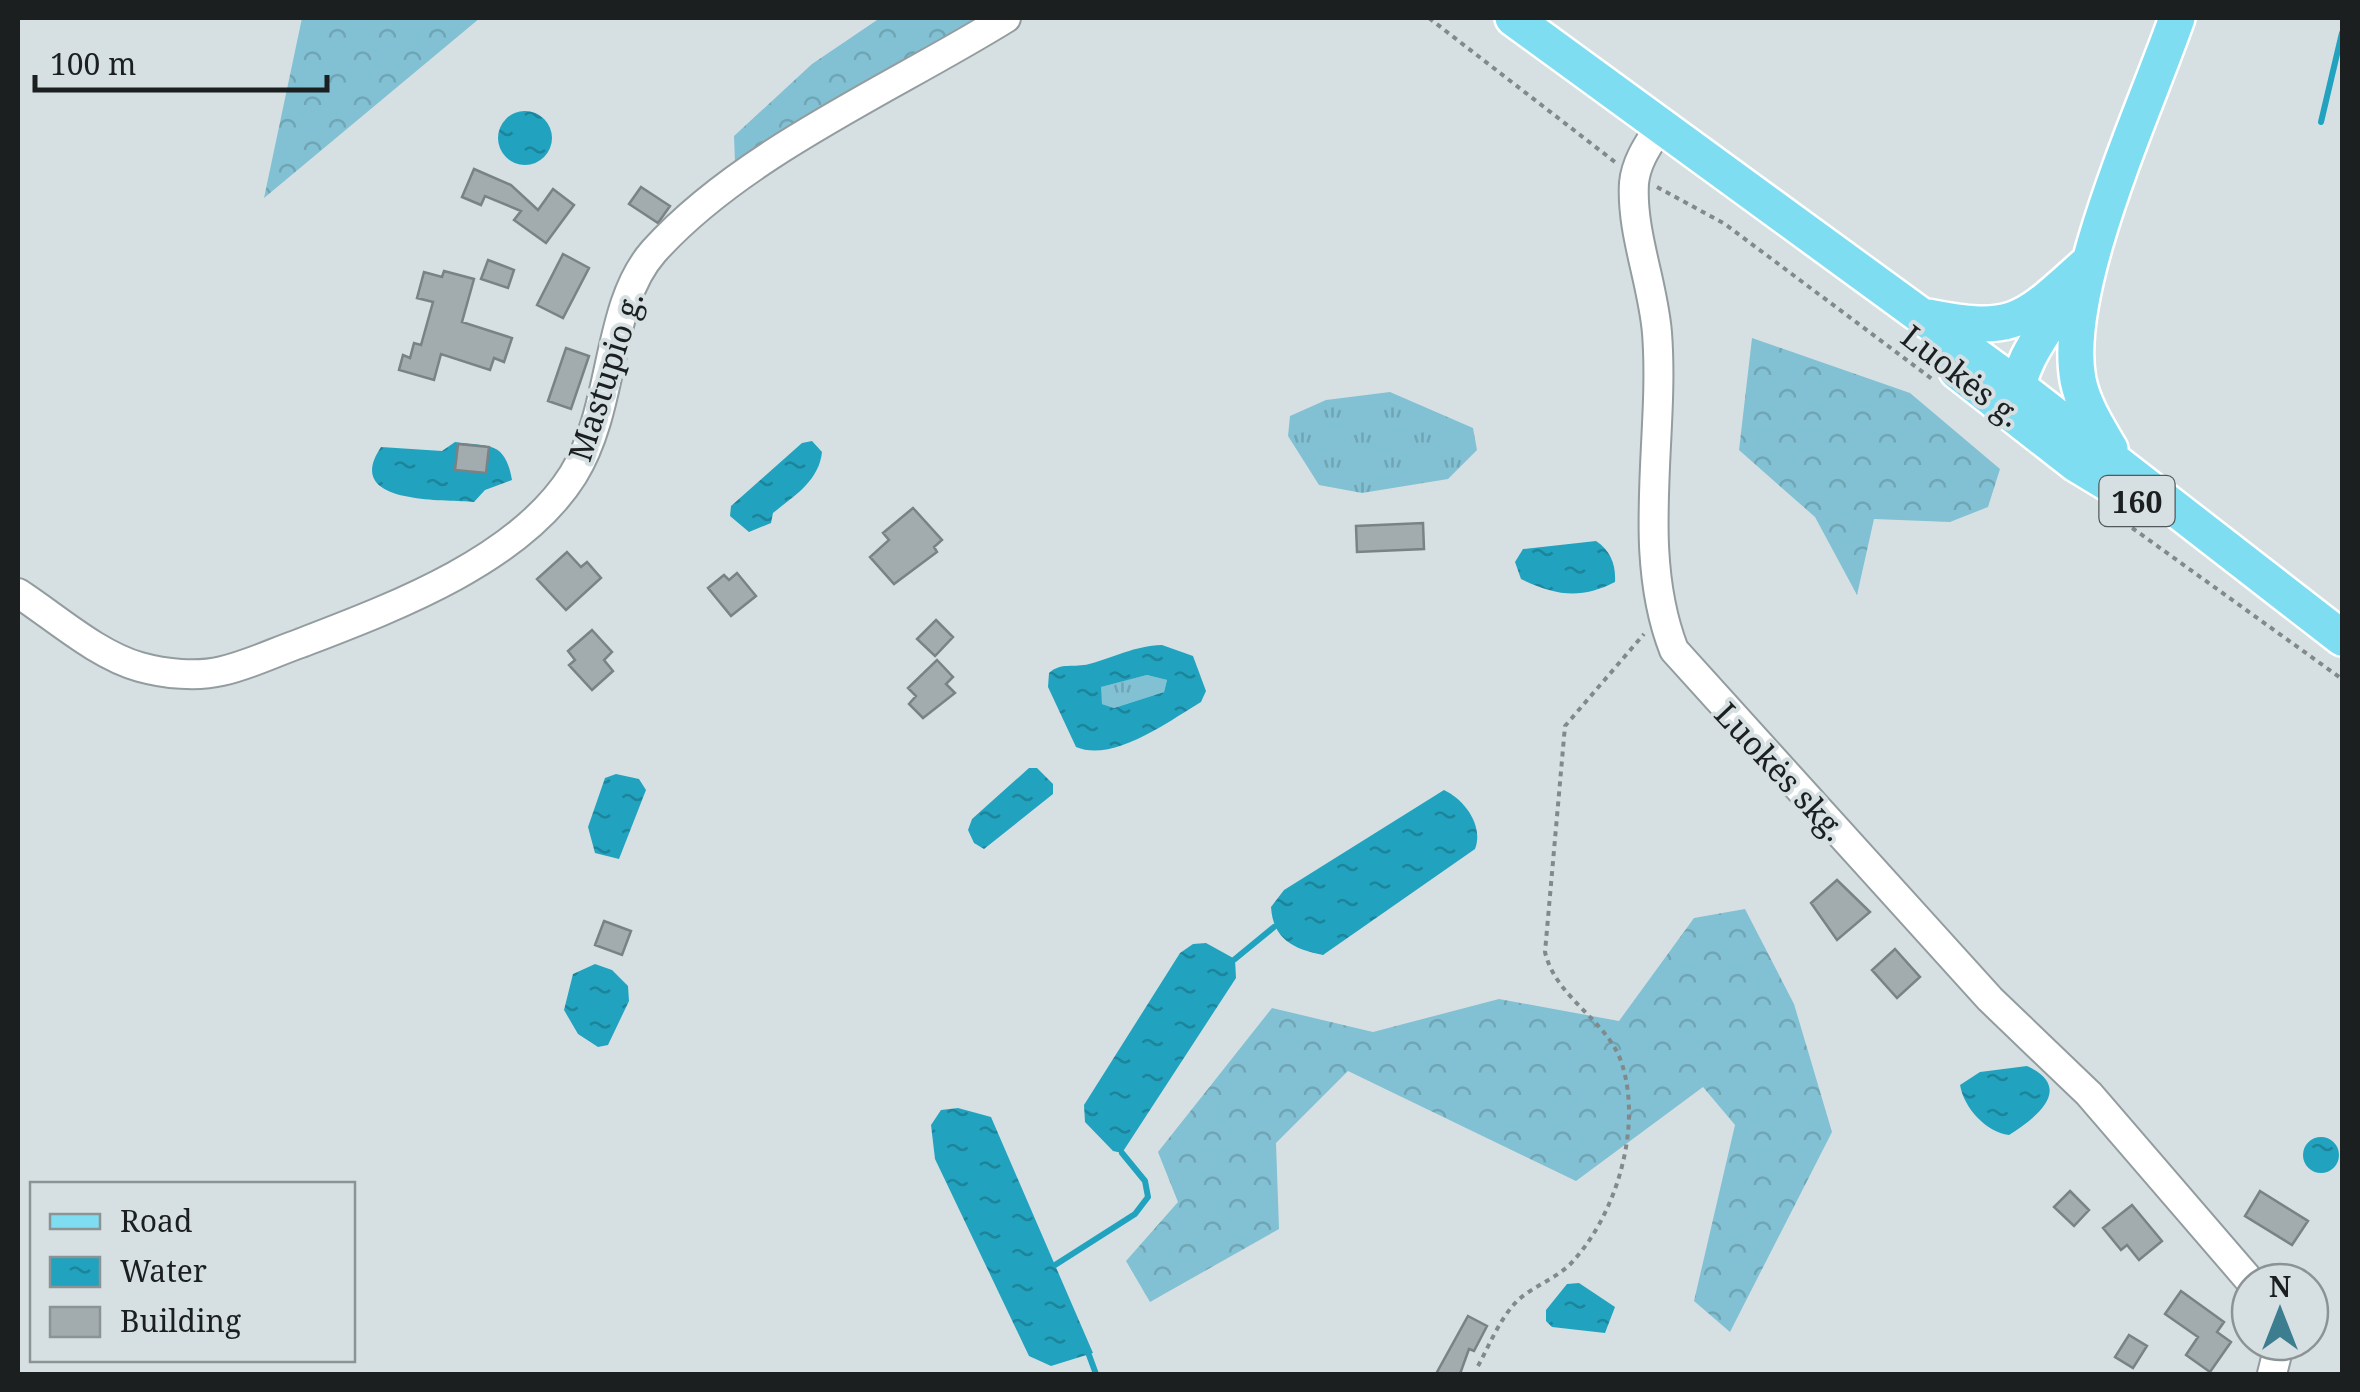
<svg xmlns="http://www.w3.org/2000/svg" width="2360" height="1392" viewBox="0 0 2360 1392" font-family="'Noto Serif',serif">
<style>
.grass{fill:url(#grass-tufts)}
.forest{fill:url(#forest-crowns)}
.water{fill:url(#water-ripples);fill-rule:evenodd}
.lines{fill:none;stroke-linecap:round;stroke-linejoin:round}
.stream{stroke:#21a3bf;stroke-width:6}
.building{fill:#a2abae;stroke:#798285;stroke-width:2.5}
.minor-casing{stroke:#939c9f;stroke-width:32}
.major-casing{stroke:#fff;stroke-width:40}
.path{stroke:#82898b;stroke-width:4;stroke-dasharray:5 5;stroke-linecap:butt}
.minor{stroke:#fff;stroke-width:28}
.major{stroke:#7eddf1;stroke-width:35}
.labels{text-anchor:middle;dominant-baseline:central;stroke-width:8;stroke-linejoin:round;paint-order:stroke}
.shield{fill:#d6e0e3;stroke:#53595a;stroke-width:2.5}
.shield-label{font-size:30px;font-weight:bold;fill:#1b1f20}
.street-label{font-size:32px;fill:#1b1f20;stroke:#d6e0e3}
</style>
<defs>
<pattern id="grass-tufts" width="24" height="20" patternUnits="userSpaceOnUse" patternTransform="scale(2.5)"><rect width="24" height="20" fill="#81c1d3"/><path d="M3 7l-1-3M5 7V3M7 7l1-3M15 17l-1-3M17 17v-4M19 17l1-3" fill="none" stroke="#6fa5b5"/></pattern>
<pattern id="forest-crowns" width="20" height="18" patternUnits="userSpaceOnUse" patternTransform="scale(2.5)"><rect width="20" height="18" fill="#81c1d3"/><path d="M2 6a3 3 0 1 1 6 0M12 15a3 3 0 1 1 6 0" fill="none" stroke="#6fa5b5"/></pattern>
<pattern id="water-ripples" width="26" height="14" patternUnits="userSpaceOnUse" patternTransform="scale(2.5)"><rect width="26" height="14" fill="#21a3bf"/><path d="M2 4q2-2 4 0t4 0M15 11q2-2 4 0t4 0" fill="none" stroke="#1c849b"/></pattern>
</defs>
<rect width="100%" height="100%" fill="#d6e0e3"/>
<path class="grass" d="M1390,392l83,36 4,22 -29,29 -86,14 -43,-8 -31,-49 2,-20 36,-16z
M1147,675l20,5 -3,12 -50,16 -12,-4 -2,-17z"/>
<path class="forest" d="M302,18h178l-216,180z
M880,18h103l-248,145 -1,-27 78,-72z
M1752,338l158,55 90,76 -12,38 -38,15 -76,-3 -17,76 -42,-78 -76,-67z
M1745,909l49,95 38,128 -102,200 -36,-31 41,-176 -32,-38 -127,94 -228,-110 -72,72 3,86 -129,73 -24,-41 52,-59 -20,-50 114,-144 101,24 126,-33 120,22 75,-103z"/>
<path class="water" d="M498 138a27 27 0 1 1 54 0a27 27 0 1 1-54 0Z
M812,441l10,11c-3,29 -28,44 -49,61l-2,10 -22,9 -19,-16 1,-10 71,-63z
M455,442c34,5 50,-2 57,38l-27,10 -11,12c-33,-3 -132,3 -93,-55l61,4z
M1596,541c15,10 20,24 19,41 -35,18 -60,13 -94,-3l-6,-17 8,-13z
M1162,645l31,11 13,35 -5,11c-32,19 -88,61 -125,45l-28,-60 1,-14c12,-11 25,-5 40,-9 26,-7 45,-18 73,-19zM1147,675l20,5 -3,12 -50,16 -12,-4 -1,-17z
M1029,768h8l16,16v10l-69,55 -10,-6 -6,-13 4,-11z
M616,774l23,5 7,11 -27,69 -24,-6 -7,-26 17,-49z
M1444,790c21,10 40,36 31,59l-152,106c-30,-6 -50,-16 -52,-48l13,-17z
M1206,943l29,16 1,19 -114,175 -9,-2 -28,-29 -1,-17 96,-152 13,-9z
M595,964l17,6 16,16 1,15 -21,44 -10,2 -20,-13 -14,-24 9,-36z
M2027,1066c48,22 9,52 -18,69 -23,-3 -45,-27 -49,-50l20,-13z
M958,1108l33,9 102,236 -42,13 -22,-10 -94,-197 -4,-34 10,-15z
M2303 1155a18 18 0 1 1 36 0a18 18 0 1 1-36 0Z
M1579,1283l36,24 -10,26 -53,-6 -6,-6v-11l21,-26z"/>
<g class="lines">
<path class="stream" d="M2321,122l21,-89
M1235,959l39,-32
M1055,1265l80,-51 13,-17 -3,-16 -23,-28
M1089,1355l7,19"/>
</g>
<path class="building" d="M474,169l37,16 27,25 15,-21 21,16 -28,38 -32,-23 7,-9 -36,-15 -4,9 -19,-8z
M641,187l29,19 -12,17 -29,-19z
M563,254l26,14 -26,50 -26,-13z
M488,260l26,10 -6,18 -27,-9z
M444,271l30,8 -12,43 50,16 -8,24 -10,-4 -4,12 -49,-16 -7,26 -35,-10 4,-15 7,3 4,-15 7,2 12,-43 -16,-4 7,-26 18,5z
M566,348l23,8 -18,53 -23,-8z
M458,444l31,3 -3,26 -31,-3z
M913,508l29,32 -8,7 3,5 -43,32 -24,-27 19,-17 -6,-7z
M1423,523l1,26 -67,3 -1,-26z
M567,552l14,15 6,-5 14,16 -35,32 -29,-31z
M737,573l19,23 -25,20 -23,-28 16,-13 5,5z
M936,620l17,17 -18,19 -18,-17z
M592,630l20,22 -8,8 9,11 -21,19 -23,-25 6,-5 -7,-9z
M937,660l16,17 -7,7 9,9 -32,25 -14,-14 7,-8 -8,-8z
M1837,880l33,32 -33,28 -26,-37z
M604,921l27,10 -9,24 -27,-10z
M1895,949l25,28 -23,21 -25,-28z
M2070,1191l19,19 -15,16 -20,-19z
M2260,1191l48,30 -16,24 -47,-29z
M2132,1205l30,36 -23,19 -12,-15 -6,5 -18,-22z
M2181,1291l43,31 -7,10 14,10 -21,30 -24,-17 12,-18 -33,-23z
M1468,1316l19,10 -13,25 -5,-2 -9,25h-24z
M2129,1335l18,11 -14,22 -18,-11z"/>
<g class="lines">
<g class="minor-casing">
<path id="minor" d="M1659,128c-11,17 -23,34 -25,55 -3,49 19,100 23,150 8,104 -22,217 17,317l316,349 99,95 162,188
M18,593c37,24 79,62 122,74 25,7 57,10 82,4 27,-6 53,-19 79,-28 91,-35 218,-82 272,-168 43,-69 32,-169 81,-224 88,-98 241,-164 352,-233
M2272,1374l8,-32"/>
</g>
<g class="major-casing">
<path id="major" d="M1513,18l503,367 326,253
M1928,317c89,18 97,2 161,-55
M1957,371l119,93 53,32
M2016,406c-1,-42 32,-79 54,-114
M2110,449c-13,-22 -27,-44 -32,-69 -17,-92 67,-270 99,-362"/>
</g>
<path class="path" d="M1429,18l186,144
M1657,187l68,37 207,155
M2124,522l218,157
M1478,1366c12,-22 22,-48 40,-66 17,-15 42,-23 56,-40 43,-48 68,-133 48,-196 -14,-44 -66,-65 -77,-112l20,-226 79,-92"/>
<use href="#minor" class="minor"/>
<use href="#major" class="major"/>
</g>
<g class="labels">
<rect class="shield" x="2099.5" y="476" width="75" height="50" rx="8"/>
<g class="shield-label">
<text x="2137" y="501">160</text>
</g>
<g class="street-label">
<text transform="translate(1962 375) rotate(38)">Luokės g.</text>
<text transform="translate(605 376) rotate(-72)">Mastupio g.</text>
<text transform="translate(1781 771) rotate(47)">Luokės skg.</text>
</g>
</g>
<rect width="2360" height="1392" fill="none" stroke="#1b1f20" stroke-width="40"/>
<rect x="30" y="1182" width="325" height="180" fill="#d6e0e3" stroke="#8b9395" stroke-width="2.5"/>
<rect x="50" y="1214" width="50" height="15" fill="#7eddf1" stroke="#8b9395" stroke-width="2.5"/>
<text x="120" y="1232" font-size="30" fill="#1b1f20">Road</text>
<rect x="50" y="1257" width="50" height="30" fill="url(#water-ripples)" stroke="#8b9395" stroke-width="2.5"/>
<text x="120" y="1282" font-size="30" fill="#1b1f20">Water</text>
<rect x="50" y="1307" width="50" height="30" fill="#a2abae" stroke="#8b9395" stroke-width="2.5"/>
<text x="120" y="1332" font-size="30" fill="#1b1f20">Building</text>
<g transform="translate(2280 1312)"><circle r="48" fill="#d6e0e3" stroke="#8b9395" stroke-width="2.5"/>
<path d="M0-8L18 38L0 25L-18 38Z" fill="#3c7e8f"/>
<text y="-15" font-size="28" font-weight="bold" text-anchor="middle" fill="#1b1f20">N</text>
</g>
<path d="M35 75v15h292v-15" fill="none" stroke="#1b1f20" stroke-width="5"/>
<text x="50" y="75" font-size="30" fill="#1b1f20" stroke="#d6e0e3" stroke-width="8" paint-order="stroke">100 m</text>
</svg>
